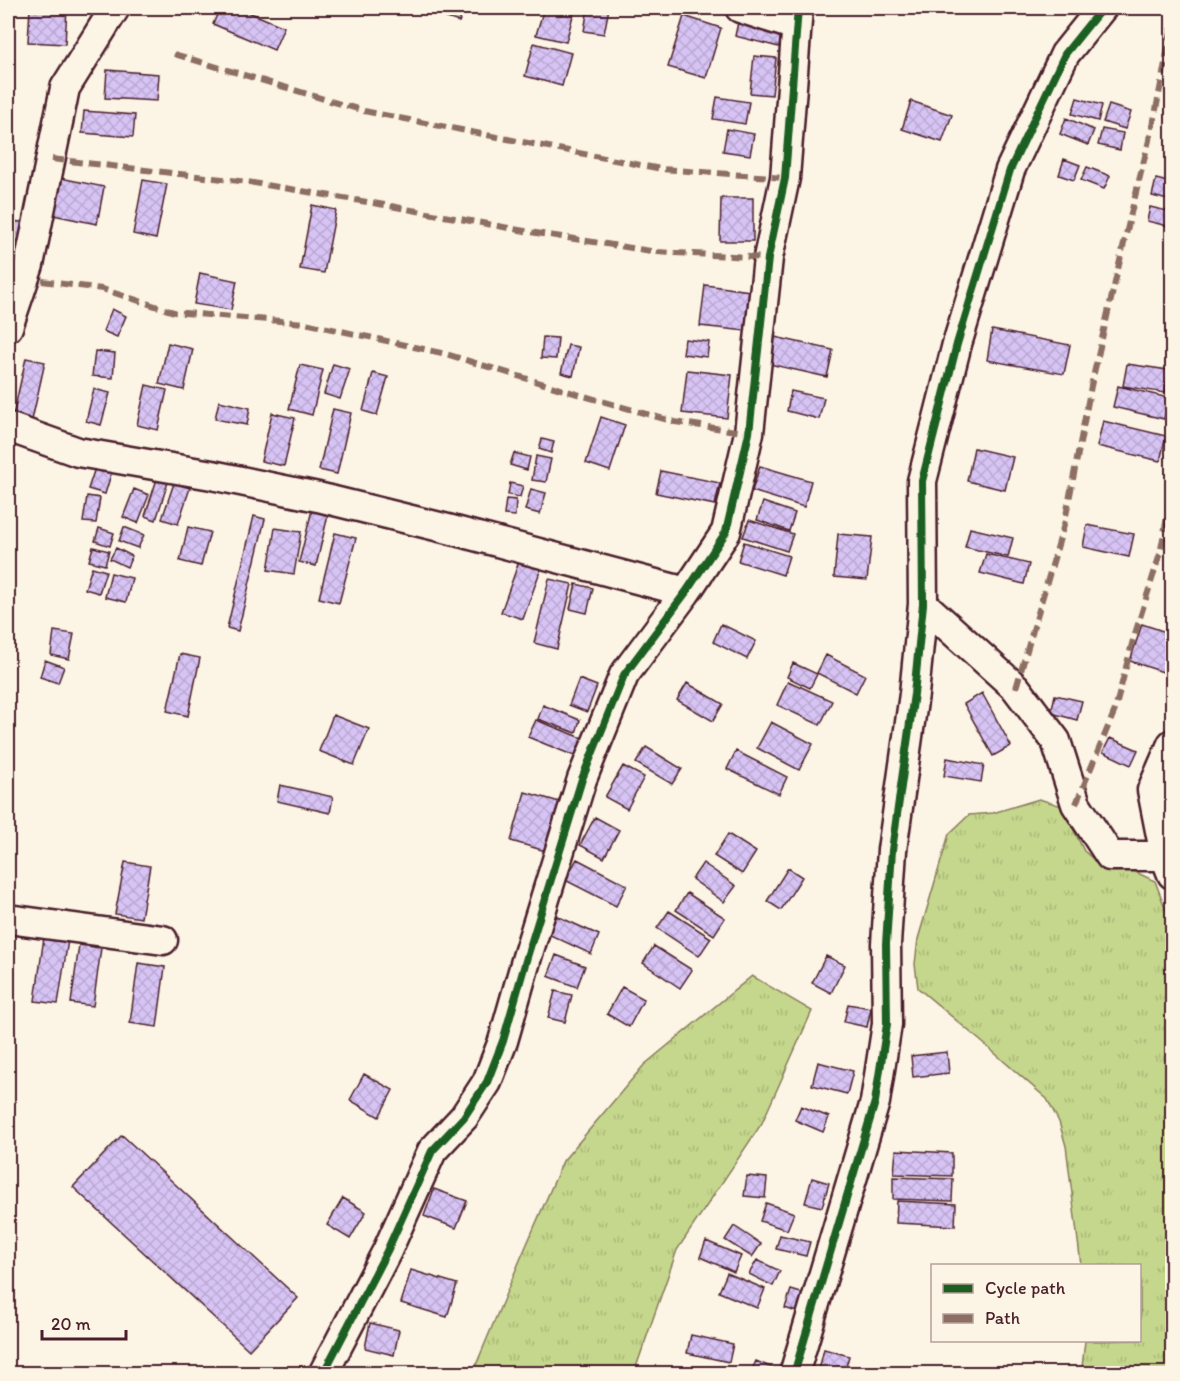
<svg xmlns="http://www.w3.org/2000/svg" width="1180" height="1381" viewBox="0 0 1180 1381" font-family="Itim,sans-serif">
<style>
.grass{fill:url(#grass-tufts);stroke:#887b5c;stroke-width:1.5}
.building{fill:url(#building-cross-hatch);stroke:#4a1f2b;stroke-width:1.5}
.lines{fill:none;stroke-linecap:round;stroke-linejoin:round}
.street-casing{stroke:#4a1f2b;stroke-width:33}
.street{stroke:#fcf5e5;stroke-width:28}
.quiet{stroke:#8d6e63;stroke-width:6;stroke-dasharray:12 6;stroke-linecap:butt}
.cycleway-casing{stroke:#fcf5e5;stroke-width:11}
.cycleway{stroke:#1b5e20;stroke-width:8}
</style>
<defs>
<pattern id="grass-tufts" width="24" height="20" patternUnits="userSpaceOnUse" patternTransform="scale(1.5)"><rect width="24" height="20" fill="#c5d78c"/><path d="M3 7l-1-3M5 7V3M7 7l1-3M15 17l-1-3M17 17v-4M19 17l1-3" fill="none" stroke="#abb879"/></pattern>
<pattern id="building-cross-hatch" width="8" height="8" patternUnits="userSpaceOnUse" patternTransform="scale(1.5)"><rect width="8" height="8" fill="#d7c4f5"/><path d="M0 0l8 8M0 8l8-8" fill="none" stroke="#baa8d2"/></pattern>
</defs>
<rect width="100%" height="100%" fill="#fcf5e5"/>
<filter id="ink" filterUnits="userSpaceOnUse"><feTurbulence type="fractalNoise" baseFrequency=".0167" numOctaves="2"/><feDisplacementMap in="SourceGraphic" scale="12" xChannelSelector="R" yChannelSelector="G"/><feConvolveMatrix kernelMatrix="1 2 1 2 8 2 1 2 1" color-interpolation-filters="sRGB"/></filter>
<g filter="url(#ink)">
<path class="grass" d="M1039,799l23,7 22,45 21,18 26,1 24,11 17,45v447h-93l3,-6 3,-26 55,-1v-74l-59,-1 -15,-119 -7,-24 -12,-23 -64,-56 -65,-55 -3,-24 3,-25 31,-105 20,-19 24,-2z
M752,976l60,35 -50,112 -85,127 -43,123h-160l2,-8 44,-105 43,-99 81,-96z"/>
<path class="building" d="M30,8h37l-2,36 -37,-2z
M220,8h19l45,19 -10,23 -61,-26z
M447,8h18l-6,14 -15,-5z
M544,8h31l-9,34 -30,-7z
M588,8h21l-5,26 -20,-3z
M684,16l37,12 -15,50 -38,-11z
M739,18l44,11 -4,18 -44,-11z
M534,43l37,10 -9,33 -37,-10z
M754,56l22,2 -4,37 -22,-2z
M107,70l52,4 -2,27 -52,-3z
M717,97l32,5 -4,22 -32,-5z
M1077,98l25,7 -4,16 -26,-7z
M911,101l41,14 -10,27 -40,-13z
M1109,105l22,7 -6,17 -22,-7z
M84,111l51,4 -2,22 -51,-4z
M1066,118l28,12 -6,15 -28,-11z
M727,129l27,5 -4,21 -27,-4z
M1102,129l21,4 -3,17 -22,-5z
M1064,159l16,6 -6,15 -15,-5z
M1087,167l23,9 -6,13 -23,-9z
M56,177l48,10 -7,37 -49,-10z
M1156,179l16,4v18l-20,-5z
M143,180l24,4 -11,55 -23,-5z
M721,198h32v43h-33z
M312,205l24,5 -12,63 -24,-4z
M1150,207l22,5 -4,14 -21,-5z
M8,221l15,1 -1,19 -14,-1z
M200,273l37,8 -6,29 -37,-6z
M705,285l45,6 -4,40 -46,-5z
M112,309l14,7 -9,21 -14,-6z
M992,330l78,15 -6,29 -77,-14z
M543,337l15,1 -2,21 -15,-1z
M775,337l58,13 -6,27 -58,-13z
M685,339l24,3 -2,15 -24,-3z
M168,343l25,6 -9,41 -25,-6z
M568,345l11,2 -6,29 -12,-3z
M95,351l20,2 -2,25 -21,-2z
M26,358l19,4 -13,58 -19,-4z
M333,364l17,5 -10,30 -16,-5z
M1127,364l41,6 -3,23 -42,-7z
M300,365l23,5 -11,45 -23,-6z
M687,370l45,5 -5,43 -45,-5z
M373,373l15,4 -11,38 -14,-4z
M146,385l21,5 -9,40 -21,-5z
M1118,386l51,12 -5,21 -51,-12z
M94,389l16,4 -9,32 -15,-4z
M791,391l33,7 -5,21 -32,-8z
M219,401l31,7 -3,17 -32,-6z
M333,409l18,4 -14,61 -18,-4z
M272,413l23,5 -11,48 -23,-5z
M601,417l24,8 -15,46 -24,-8z
M1103,421l63,15 -6,25 -63,-15z
M542,439l12,3 -3,11 -12,-4z
M974,448l39,9 -8,33 -38,-9z
M514,453l16,4 -3,13 -17,-5z
M536,456l15,3 -5,23 -14,-2z
M96,465l16,6 -7,23 -17,-5z
M760,466l51,15 -7,26 -52,-16z
M661,471l59,12 -5,22 -59,-12z
M157,479l11,3 -12,38 -11,-4z
M174,483l16,5 -12,36 -16,-5z
M510,483l13,3 -3,11 -12,-2z
M134,489l15,6 -11,28 -15,-6z
M531,489l15,4 -6,21 -15,-4z
M87,496l13,2 -4,25 -13,-1z
M506,499l10,1 -1,16 -11,-1z
M763,502l32,11 -6,18 -32,-11z
M312,510l16,5 -12,51 -17,-4z
M254,516l11,3 -27,112 -11,-3z
M749,520l44,14 -6,17 -44,-14z
M1087,525l47,9 -5,23 -46,-10z
M124,527l20,8 -6,13 -19,-7z
M188,527l22,5 -9,34 -21,-5z
M99,528l15,5 -4,13 -15,-5z
M275,528l26,4 -7,42 -26,-4z
M970,528l43,10 -5,19 -43,-10z
M335,533l21,5 -17,65 -20,-5z
M838,534l34,3 -5,43 -33,-3z
M744,542l45,14 -6,19 -45,-14z
M93,547l16,4 -4,14 -16,-4z
M116,548l16,8 -5,11 -17,-8z
M986,554l43,10 -5,20 -44,-11z
M521,556l22,7 -20,56 -22,-7z
M92,567l14,4 -7,22 -14,-4z
M111,573l21,5 -6,24 -21,-5z
M549,579l23,5 -15,65 -23,-6z
M576,584l17,4 -6,25 -17,-4z
M721,624l35,17 -9,18 -34,-17z
M1142,624l30,10v28l-3,12 -39,-13z
M54,631l20,3 -5,25 -18,-4z
M180,654l20,4 -12,58 -21,-5z
M826,655l39,20 -9,18 -39,-20z
M45,660l19,7 -6,16 -18,-6z
M793,663l24,11 -7,14 -23,-11z
M579,679l18,7 -10,26 -18,-7z
M788,681l44,20 -12,24 -43,-20z
M687,683l36,21 -10,17 -36,-21z
M982,693l29,53 -18,10 -29,-52z
M1055,695l27,6 -5,19 -26,-7z
M543,705l37,15 -4,13 -38,-14z
M333,715l36,14 -15,36 -35,-14z
M536,720l49,19 -8,18 -49,-20z
M771,722l42,22 -14,26 -42,-22z
M1110,738l28,12 -7,15 -28,-13z
M646,747l36,22 -10,15 -36,-21z
M736,751l51,26 -8,17 -52,-25z
M947,758l37,7 -3,17 -37,-6z
M623,766l21,11 -17,32 -22,-12z
M280,785l53,12 -3,16 -53,-12z
M525,792l38,11 -14,49 -38,-11z
M595,817l24,13 -15,28 -24,-13z
M728,834l28,18 -14,22 -28,-18z
M577,859l50,26 -11,21 -51,-26z
M125,862l25,4 -9,52 -26,-4z
M703,863l33,23 -12,16 -32,-23z
M788,868l14,9 -21,33 -14,-9z
M687,893l38,25 -11,17 -38,-25z
M669,911l42,27 -12,18 -42,-28z
M557,916l42,19 -8,19 -43,-20z
M44,937l24,3 -10,64 -23,-3z
M79,945l22,3 -8,58 -22,-3z
M654,946l38,24 -12,18 -37,-25z
M556,955l29,11 -8,21 -29,-11z
M826,956l19,9 -14,28 -19,-10z
M138,963l27,4 -8,60 -27,-4z
M622,987l22,12 -15,28 -22,-13z
M555,991l17,4 -7,27 -17,-4z
M848,1004l23,4 -4,19 -23,-5z
M947,1052l2,21 -36,4 -2,-21z
M818,1062l35,9 -6,23 -35,-9z
M364,1074l29,16 -14,27 -29,-17z
M801,1106l28,11 -6,15 -28,-12z
M122,1135l176,163 -49,52 -176,-163z
M896,1150l56,3v23l-58,-2z
M747,1176l20,2 -2,20 -21,-2z
M893,1177l60,2 -1,22 -59,-2z
M812,1178l17,5 -7,24 -17,-4z
M434,1189l33,12 -11,27 -32,-12z
M343,1198l23,14 -16,27 -23,-14z
M897,1201l59,3 -1,22 -59,-3z
M766,1203l28,10 -7,17 -27,-9z
M734,1226l27,18 -9,13 -27,-17z
M780,1235l30,7 -4,14 -30,-7z
M706,1241l35,15 -7,16 -34,-15z
M757,1260l23,11 -7,15 -24,-12z
M411,1270l46,14 -10,33 -46,-14z
M727,1273l38,16 -8,19 -38,-16z
M791,1290l17,5 -6,19 -17,-6z
M370,1323l29,7 -5,25 -29,-7z
M691,1335l42,9 -4,18 -42,-9z
M824,1349l25,7 -5,18h-26z
M756,1361l24,10 -1,3h-29z"/>
<g class="lines">
<g class="street-casing">
<path id="street" d="M740,8l56,18
M8,327l21,-62 36,-177 50,-80
M8,427l70,25 134,23 106,22 130,32 238,63
M923,604l93,84 40,53 20,63 34,52h55l7,18
M1165,856l-13,-66 20,-46
M8,919l155,21
M323,1374l64,-123 45,-100 32,-34 23,-35 16,-41 24,-84 55,-178 42,-104 62,-83 40,-60 23,-99 19,-175 17,-80 13,-170
M794,1374l81,-272 12,-78 -1,-80 6,-94 22,-156 9,-90 -1,-123 35,-137 53,-174 55,-116 37,-46"/>
</g>
<use href="#street" class="street"/>
<path class="quiet" d="M174,54l190,57 297,58 124,9
M52,159l196,23 137,23 145,27 127,20 111,6
M42,281l60,8 72,23 131,11 141,31 131,40 98,28 74,11
M1016,688l49,-167 26,-135 40,-173 23,-93 18,-93
M1076,804l39,-94 18,-70 27,-86 12,-63"/>
<g class="cycleway-casing">
<path id="cycleway" d="M323,1374l64,-123 45,-100 32,-34 23,-35 16,-41 24,-84 55,-178 42,-104 62,-83 40,-60 23,-99 19,-175 17,-80 13,-170
M794,1374l81,-272 12,-78 -1,-80 6,-94 22,-156 9,-90 -1,-123 35,-137 53,-174 55,-116 37,-46"/>
</g>
<use href="#cycleway" class="cycleway"/>
</g>
</g>
<rect width="1180" height="1381" fill="none" stroke="#fcf5e5" stroke-width="30"/>
<rect x="15" y="15" width="1150" height="1351" fill="none" stroke="#4a1f2b" stroke-width="2" filter="url(#ink)"/>
<rect x="931" y="1264" width="210" height="78" fill="#fcf5e5" stroke="#b59f9b" stroke-width="1.5"/>
<rect x="943" y="1284" width="30" height="9" fill="#1b5e20" stroke="#b59f9b" stroke-width="1.5"/>
<text x="985" y="1294" font-size="18" fill="#4a1f2b">Cycle path</text>
<rect x="943" y="1314" width="30" height="9" fill="#8d6e63" stroke="#b59f9b" stroke-width="1.5"/>
<text x="985" y="1324" font-size="18" fill="#4a1f2b">Path</text>
<path d="M42 1330v9h84v-9" fill="none" stroke="#4a1f2b" stroke-width="3"/>
<text x="51" y="1330" font-size="18" fill="#4a1f2b" stroke="#fcf5e5" stroke-width="4.5" paint-order="stroke">20 m</text>
</svg>
